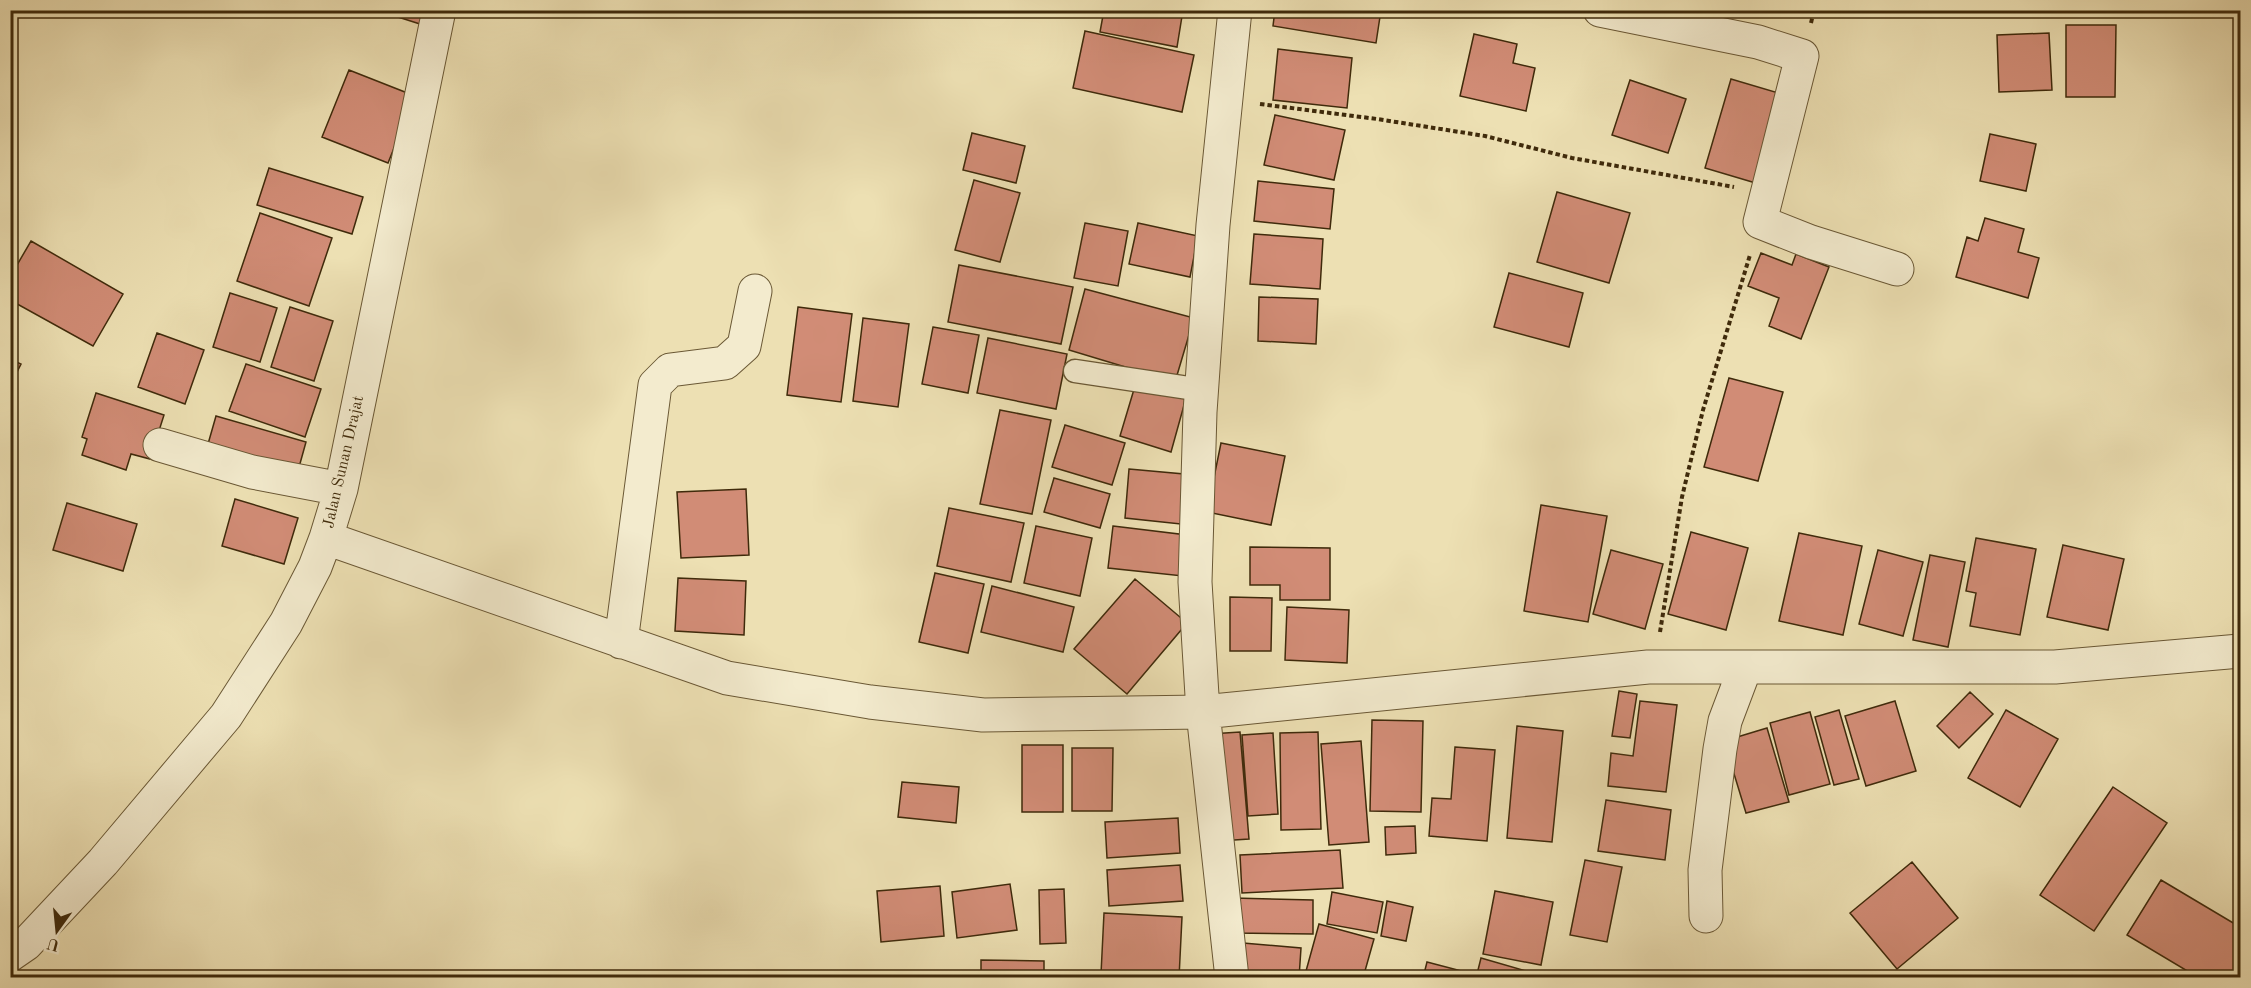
<svg xmlns="http://www.w3.org/2000/svg" width="2251" height="988" viewBox="0 0 2251 988" font-family="'Old Standard TT',serif">
<style>
.building{fill:#d18c76;stroke:#3f2a0b;stroke-width:1.5}
.lines{fill:none;stroke-linecap:round;stroke-linejoin:round}
.lane-casing{stroke:#6a5835;stroke-width:25}
.street-casing{stroke:#6a5835;stroke-width:35}
.path{stroke:#3f2a0b;stroke-width:4;stroke-dasharray:4.5 3;stroke-linecap:butt}
.lane{stroke:#f3ebce;stroke-width:22}
.street{stroke:#f3ebce;stroke-width:33}
.labels{text-anchor:middle;dominant-baseline:central;stroke-width:4.5;stroke-linejoin:round;paint-order:stroke}
.street-label{font-size:16px;fill:#3f2a0b;stroke:#f3ebce}
</style>
<rect width="100%" height="100%" fill="#ede0b3"/>
<filter id="stains"><feTurbulence type="fractalNoise" baseFrequency=".00333" numOctaves="4"/><feColorMatrix values="0 0 0 0 .2 0 0 0 0 .09 0 0 0 0 .02 0 0 0 .5 -.17"/></filter>
<radialGradient id="worn" r=".72"><stop offset=".6" stop-color="#630" stop-opacity="0"/><stop offset="1" stop-color="#630" stop-opacity=".3"/></radialGradient>
<path class="building" d="M376,10h48l-4,14z
M1104,10h79l-6,37 -77,-15z
M1275,10h106l-5,33 -103,-17z
M2066,25h50l-1,72h-49z
M1085,31l109,24 -12,57 -109,-24z
M2049,33l3,57 -53,2 -2,-57z
M1474,34l43,10 -4,19 22,5 -9,43 -66,-15z
M1278,49l74,9 -5,50 -74,-8z
M349,70l66,26 -27,67 -66,-26z
M1731,79l54,16 -26,89 -54,-16z
M1630,80l56,19 -18,54 -56,-18z
M1275,115l70,15 -11,50 -70,-15z
M972,133l53,13 -9,37 -53,-13z
M1990,134l46,10 -10,47 -46,-10z
M269,168l94,29 -11,37 -95,-29z
M974,180l46,13 -20,69 -45,-12z
M1258,181l76,8 -4,40 -76,-8z
M1557,192l73,21 -21,70 -72,-21z
M260,213l72,25 -23,68 -72,-25z
M1985,218l39,11 -6,23 21,6 -11,40 -72,-21 11,-40 11,4z
M1085,223l43,8 -10,55 -44,-8z
M1138,223l60,13 -8,41 -61,-13z
M1254,234l69,5 -3,50 -70,-5z
M31,241l92,53 -30,52 -83,-46v-23z
M1761,253l31,12 4,-11 33,13 -28,72 -32,-13 10,-28 -31,-12z
M959,265l114,22 -12,57 -113,-22z
M1509,273l74,20 -14,54 -75,-20z
M1085,289l109,29 -19,64 -106,-32z
M230,293l47,15 -17,54 -47,-15z
M1259,297l59,2 -2,45 -58,-3z
M290,307l43,14 -19,60 -43,-14z
M798,307l54,7 -11,88 -54,-7z
M863,318l46,6 -11,83 -45,-6z
M933,327l46,8 -11,58 -46,-9z
M157,333l47,17 -19,54 -47,-17z
M988,338l79,16 -11,55 -79,-16z
M10,359l11,5 -11,22z
M246,364l75,25 -16,48 -76,-26z
M1729,378l54,14 -25,89 -54,-14z
M1135,386l51,12 -15,54 -51,-16z
M96,393l68,22 -14,44 -19,-5 -5,16 -44,-15 5,-16 -5,-2z
M1000,410l51,10 -19,94 -52,-10z
M216,416l90,26 -10,36 -90,-27z
M1065,425l60,18 -13,42 -60,-18z
M1221,443l64,13 -14,69 -64,-13z
M1129,469l66,6 -5,50 -65,-7z
M1054,478l56,16 -10,34 -56,-16z
M746,489l3,66 -68,3 -4,-66z
M235,499l63,19 -14,46 -62,-18z
M67,503l70,21 -14,47 -70,-21z
M1541,505l66,11 -19,106 -64,-11z
M949,508l75,15 -13,59 -74,-16z
M1036,526l56,12 -12,58 -56,-13z
M1113,526l74,9 -4,41 -75,-8z
M1691,532l57,16 -22,82 -58,-16z
M1799,533l63,13 -19,89 -64,-14z
M1976,538l60,11 -16,86 -50,-9 6,-33 -10,-2z
M2063,545l61,14 -16,71 -61,-13z
M1250,547l80,1v52h-50v-15h-30z
M1611,550l52,14 -18,65 -52,-15z
M1878,550l45,12 -20,74 -44,-12z
M1930,555l35,7 -17,85 -35,-7z
M935,573l49,11 -16,69 -49,-11z
M678,578l68,3 -2,54 -69,-4z
M1135,579l52,44 -60,71 -53,-45z
M992,586l82,21 -11,45 -82,-20z
M1230,597l42,1 -1,53h-41z
M1287,607l62,3 -2,53 -62,-3z
M1619,691l18,3 -7,44 -18,-2z
M1970,692l23,22 -34,34 -22,-22z
M1640,701l37,4 -11,87 -58,-6 3,-33 22,3z
M1895,701l21,70 -50,15 -21,-70z
M1839,710l20,69 -25,6 -19,-68z
M2006,710l52,29 -38,68 -52,-29z
M1810,712l20,72 -41,11 -19,-72z
M1372,720l51,1 -2,91 -51,-1z
M1517,726l46,5 -11,111 -45,-4z
M1767,728l22,74 -43,11 -22,-72z
M1240,732l9,107 -30,2 -9,-107z
M1318,732l3,97 -40,1 -1,-97z
M1273,733l5,81 -30,2 -6,-81z
M1361,741l8,101 -40,3 -8,-101z
M1022,745h41v67h-41z
M1455,747l40,3 -8,91 -58,-5 3,-38 19,1z
M1072,748h41l-1,63h-40z
M902,782l57,5 -3,36 -58,-6z
M2113,787l54,36 -73,108 -54,-36z
M1606,800l65,10 -6,50 -67,-9z
M1178,818l2,35 -73,5 -2,-36z
M1415,826l1,27 -30,2 -1,-28z
M1340,850l3,38 -101,5 -2,-38z
M1585,860l37,7 -15,75 -37,-7z
M1912,862l46,56 -61,51 -47,-56z
M1180,865l3,36 -74,5 -2,-36z
M2161,880l79,47v34l-9,17h-32l-72,-43z
M1010,884l7,46 -60,8 -5,-46z
M940,886l4,50 -63,6 -4,-51z
M1064,889l2,54 -26,1 -1,-54z
M1495,891l58,11 -12,63 -58,-11z
M1332,892l51,10 -6,31 -50,-9z
M1233,898l80,2v34l-80,-1z
M1387,901l26,6 -7,34 -25,-5z
M1104,913l78,4 -3,61 -78,-4z
M1319,924l55,15 -11,39h-31l-26,-7z
M1243,943l58,5 -2,30h-58z
M1481,958l52,15 -1,5h-56z
M981,960l63,1v17h-63z
M1427,962l46,12 -1,4h-49z
M895,971l25,7h-27z
M1384,971l33,7h-34z"/>
<g class="lines">
<g class="lane-casing">
<path id="lane" d="M1075,371l127,19"/>
</g>
<g class="street-casing">
<path id="street" d="M1600,10l158,32 44,14 -42,166 51,20 86,27
M160,445l92,27 89,17
M326,538l401,140 143,24 113,13 220,-3 445,-45h407l185,-16
M621,642l34,-257 15,-15 55,-7 19,-17 11,-55
M1706,916l-1,-46 15,-121 5,-28 20,-53
M10,955l16,-11 77,-82 123,-146 60,-93 29,-56 11,-29 15,-49 98,-479
M1232,978l-29,-266 -8,-130 5,-170 13,-187 22,-215"/>
</g>
<path class="path" d="M1811,23l3,-13
M1260,104l117,15 108,17 87,22 162,29
M1660,632l22,-135 21,-87 47,-155"/>
<use href="#lane" class="lane"/>
<use href="#street" class="street"/>
</g>
<g class="labels">
<g class="street-label">
<text transform="translate(344 462) rotate(-77)">Jalan Sunan Drajat</text>
</g>
</g>
<rect width="2251" height="988" fill="none" stroke="#ede0b3" stroke-width="36"/>
<rect x="12" y="12" width="2227" height="964" fill="none" stroke="#3f2a0b" stroke-width="3"/>
<rect x="18" y="18" width="2215" height="952" fill="none" stroke="#3f2a0b" stroke-width="1.5"/>
<g transform="translate(57 931) rotate(195)" stroke="#f3ebce" stroke-width="4.5" paint-order="stroke">
<path d="M0-4.5L10 22L0 15L-10 22Z" fill="#3f2a0b"/>
<text y="-9" font-size="16" font-weight="bold" text-anchor="middle" fill="#3f2a0b">U</text>
</g>
<rect width="100%" height="100%" filter="url(#stains)"/>
<rect width="100%" height="100%" fill="url(#worn)"/>
</svg>
